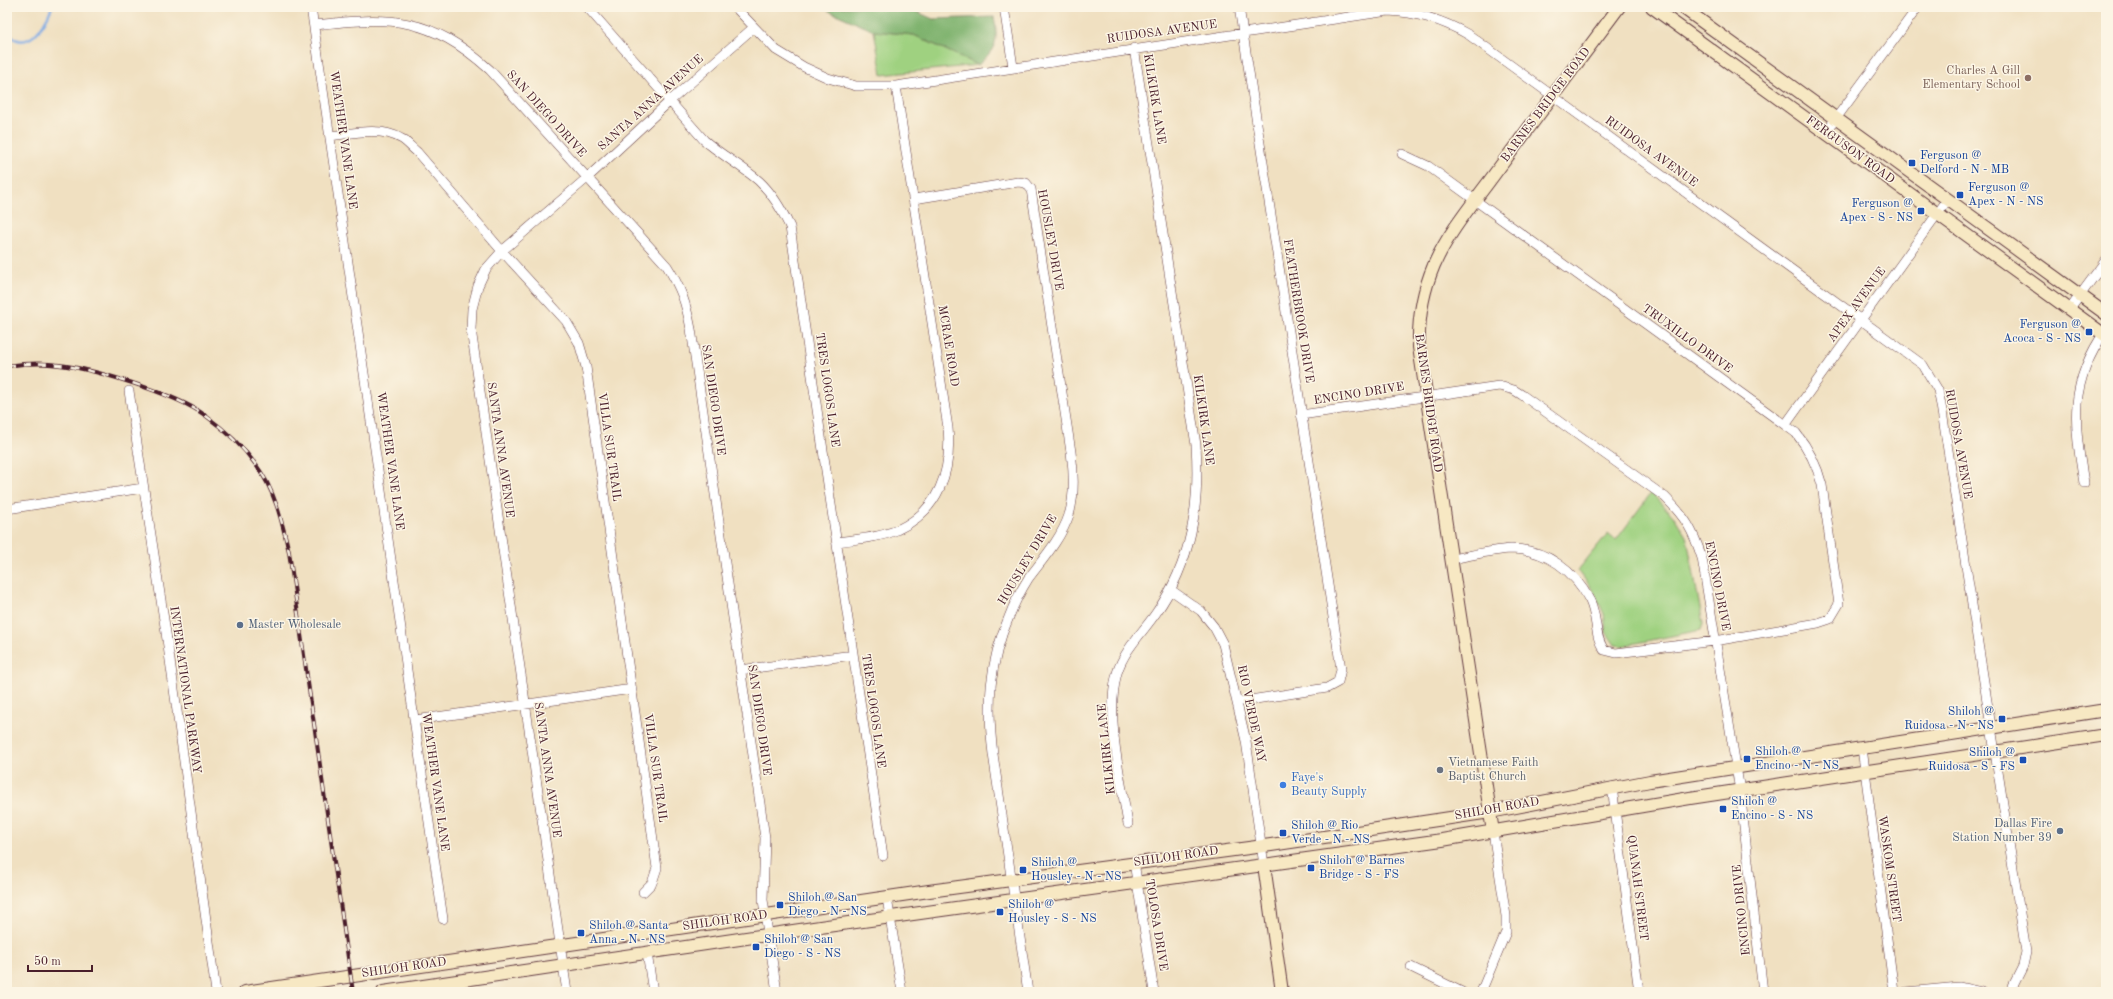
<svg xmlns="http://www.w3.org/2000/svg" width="2113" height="999" viewBox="0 0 2113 999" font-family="'Old Standard TT',serif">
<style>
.green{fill:#9fd180;stroke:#747856}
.forest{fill:#7fb36e;stroke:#64694c}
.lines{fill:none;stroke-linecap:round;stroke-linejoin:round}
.stream{stroke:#7aa9e4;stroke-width:2.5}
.street-casing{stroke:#633c42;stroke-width:10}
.secondary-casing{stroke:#633c42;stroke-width:14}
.street{stroke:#fff;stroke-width:9}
.secondary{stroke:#f7e8c3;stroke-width:12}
.rail-casing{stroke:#4a1f2b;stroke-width:4}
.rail{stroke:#fcf5e5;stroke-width:2.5;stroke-dasharray:8;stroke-linecap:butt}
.education-dot{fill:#8d6e63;stroke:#fcf5e5;stroke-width:1.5}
.transit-dot{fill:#1a4fb4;stroke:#fcf5e5;stroke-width:1.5}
.service-dot{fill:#5c6f8a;stroke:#fcf5e5;stroke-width:1.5}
.worship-dot{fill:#6b7280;stroke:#fcf5e5;stroke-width:1.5}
.shop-dot{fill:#3f7fe0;stroke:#fcf5e5;stroke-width:1.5}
.labels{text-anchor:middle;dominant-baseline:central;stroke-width:3;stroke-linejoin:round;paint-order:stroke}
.street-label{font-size:12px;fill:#4a1f2b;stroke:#fcf5e5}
.education-label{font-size:12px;fill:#785e54;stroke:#fcf5e5;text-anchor:end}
.transit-label{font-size:12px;fill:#164399;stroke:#fcf5e5;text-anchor:start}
.service-label{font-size:12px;fill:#4e5e75;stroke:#fcf5e5;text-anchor:start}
.worship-label{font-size:12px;fill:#5b616d;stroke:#fcf5e5;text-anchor:start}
.shop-label{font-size:12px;fill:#366cbe;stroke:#fcf5e5;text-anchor:start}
</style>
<rect width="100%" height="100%" fill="#fcf5e5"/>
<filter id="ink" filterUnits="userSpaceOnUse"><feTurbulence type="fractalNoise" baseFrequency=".025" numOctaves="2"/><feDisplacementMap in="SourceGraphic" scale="8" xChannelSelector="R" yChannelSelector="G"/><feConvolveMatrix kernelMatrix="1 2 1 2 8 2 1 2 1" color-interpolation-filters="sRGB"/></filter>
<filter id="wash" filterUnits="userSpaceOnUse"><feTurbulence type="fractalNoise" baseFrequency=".012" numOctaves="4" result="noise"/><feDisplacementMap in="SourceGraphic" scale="16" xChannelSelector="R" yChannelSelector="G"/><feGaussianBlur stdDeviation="0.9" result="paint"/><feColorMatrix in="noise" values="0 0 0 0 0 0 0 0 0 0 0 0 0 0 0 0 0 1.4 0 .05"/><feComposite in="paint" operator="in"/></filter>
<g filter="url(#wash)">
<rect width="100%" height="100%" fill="#f0e0c1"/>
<path class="green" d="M874,31l40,4 64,30 -96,10z
M1651,493l24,25 12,20 16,86 -2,6 -79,16 -7,-1 -9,-13 -2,-18 -10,-22 -16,-22 30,-37 8,7z"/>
<path class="forest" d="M823,7h83l27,12 61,-2c5,24 2,32 -16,48l-64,-30 -40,-4 -45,-20z"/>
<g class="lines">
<path class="stream" d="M7,33c22,22 38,-9 45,-26"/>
</g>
</g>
<g filter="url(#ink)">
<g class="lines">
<g class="street-casing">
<path id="street" d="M311,7l132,912
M587,7l117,133c17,15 38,26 55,41 14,13 23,29 31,46l93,629
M735,7l41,43 28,17 24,11 28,8h40l492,-75c30,1 55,9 81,24l454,330 15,25 3,15 85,547 -3,14 -13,26
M1004,7l9,60
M314,25c77,-9 116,-9 176,45l177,196c14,22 19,37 24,63l74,509 -2,62 14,92
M1826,132l92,-125
M331,136c22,-3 50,-10 71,3 5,3 10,9 15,13l85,99 64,70 13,22 7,24 71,501 -5,15 -9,9
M1402,154l26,12 368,267c13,16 21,32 26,52l17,119 -9,15 -12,4 -103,18 -99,12 -12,-3c-10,-14 -6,-32 -14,-49 -15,-30 -44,-52 -79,-52 -20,1 -41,7 -60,10
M914,199l104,-17 8,1 5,6 40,263c3,21 4,43 -2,63 -8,24 -26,44 -41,64 -7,11 -14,25 -19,38 -20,45 -22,89 -16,137l35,238
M2070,309l36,-49
M129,391l39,255 48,346
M1301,415l198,-29 15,4 8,5 143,102c21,21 28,33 37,61l38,233 23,201
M1786,424l162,-225
M2084,483c-10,-61 -16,-99 22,-153
M7,509l136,-21
M837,542c20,-3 41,-4 60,-12 42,-19 55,-59 51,-102l-52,-342
M1171,590l30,21 13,16 9,17 23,97 18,124
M740,670l113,-15
M1237,702l90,-14 11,-6 3,-13 -102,-662
M415,720l217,-31
M1862,748l32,244
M1612,787l27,205
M1128,824c-7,-45 -23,-107 -11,-151 7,-23 26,-41 39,-60 36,-51 44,-108 40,-168l-62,-397
M1134,862l20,130
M887,898l15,94
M647,953l6,39
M1411,967l51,25
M567,992l-96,-663 1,-20 6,-23 8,-17 16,-18 85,-73 83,-77 83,-73
M1481,992l25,-60v-16l-13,-84
M1906,992l53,-5 22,5"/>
</g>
<g class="secondary-casing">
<path id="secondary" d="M1652,7l454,329
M1682,7l424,307
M1493,832l-74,-485c-1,-29 4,-56 15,-82 15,-34 41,-64 62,-93 41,-55 82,-110 123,-165
M1264,865l18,127
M245,992l684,-101 342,-46 219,-33 160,-31 456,-71
M383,992l444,-66 615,-86 248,-42 416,-63"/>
</g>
<use href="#street" class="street"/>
<use href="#secondary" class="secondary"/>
<g class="rail-casing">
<path id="rail" d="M7,366c14,-2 28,-3 42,-2 38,2 128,30 157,52 18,13 37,31 50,49 19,25 26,57 33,87l64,440"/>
</g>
<use href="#rail" class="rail"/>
</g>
</g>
<circle class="education-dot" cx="2028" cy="78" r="4"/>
<g class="transit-dot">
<rect x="1908" y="159" width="8" height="8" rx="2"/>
<rect x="1956" y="191" width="8" height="8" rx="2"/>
<rect x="1917" y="207" width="8" height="8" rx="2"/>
<rect x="2085" y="328" width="8" height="8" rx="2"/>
<rect x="1998" y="715" width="8" height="8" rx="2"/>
<rect x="1743" y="755" width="8" height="8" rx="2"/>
<rect x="2019" y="756" width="8" height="8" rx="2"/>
<rect x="1719" y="805" width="8" height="8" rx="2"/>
<rect x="1279" y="829" width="8" height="8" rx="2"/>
<rect x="1307" y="864" width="8" height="8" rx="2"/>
<rect x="1019" y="866" width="8" height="8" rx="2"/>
<rect x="776" y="901" width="8" height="8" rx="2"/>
<rect x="996" y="908" width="8" height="8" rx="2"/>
<rect x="577" y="929" width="8" height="8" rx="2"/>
<rect x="752" y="943" width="8" height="8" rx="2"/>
</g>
<g class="service-dot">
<circle cx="240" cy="625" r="4"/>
<circle cx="2060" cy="831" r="4"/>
</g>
<circle class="worship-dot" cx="1440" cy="770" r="4"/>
<circle class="shop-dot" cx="1283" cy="785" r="4"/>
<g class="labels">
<g class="street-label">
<text transform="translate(1162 32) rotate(-8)">RUIDOSA AVENUE</text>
<text transform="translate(1154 99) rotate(81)">KILKIRK LANE</text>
<text transform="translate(651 103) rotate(-42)">SANTA ANNA AVENUE</text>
<text transform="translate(1546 105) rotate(-53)">BARNES BRIDGE ROAD</text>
<text transform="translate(546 114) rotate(48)">SAN DIEGO DRIVE</text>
<text transform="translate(343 140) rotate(82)">WEATHER VANE LANE</text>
<text transform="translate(1850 150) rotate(36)">FERGUSON ROAD</text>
<text transform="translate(1651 152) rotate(36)">RUIDOSA AVENUE</text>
<text transform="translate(1050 240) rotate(80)">HOUSLEY DRIVE</text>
<text transform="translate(1857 305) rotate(-54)">APEX AVENUE</text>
<text transform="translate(1298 311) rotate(81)">FEATHERBROOK DRIVE</text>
<text transform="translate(1687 339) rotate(36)">TRUXILLO DRIVE</text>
<text transform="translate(948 346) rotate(81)">MCRAE ROAD</text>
<text transform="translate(827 390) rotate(82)">TRES LOGOS LANE</text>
<text transform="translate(1359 394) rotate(-9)">ENCINO DRIVE</text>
<text transform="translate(713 400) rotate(82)">SAN DIEGO DRIVE</text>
<text transform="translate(1428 403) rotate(82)">BARNES BRIDGE ROAD</text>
<text transform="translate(1203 420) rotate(82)">KILKIRK LANE</text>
<text transform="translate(1958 444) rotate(80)">RUIDOSA AVENUE</text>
<text transform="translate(609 447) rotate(82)">VILLA SUR TRAIL</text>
<text transform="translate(500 450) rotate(82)">SANTA ANNA AVENUE</text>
<text transform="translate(390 461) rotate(82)">WEATHER VANE LANE</text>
<text transform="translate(1028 560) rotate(-59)">HOUSLEY DRIVE</text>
<text transform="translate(1717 586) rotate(79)">ENCINO DRIVE</text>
<text transform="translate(185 690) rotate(82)">INTERNATIONAL PARKWAY</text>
<text transform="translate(873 711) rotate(82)">TRES LOGOS LANE</text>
<text transform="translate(1251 714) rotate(78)">RIO VERDE WAY</text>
<text transform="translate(759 720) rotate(82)">SAN DIEGO DRIVE</text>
<text transform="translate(1107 749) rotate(-96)">KILKIRK LANE</text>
<text transform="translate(655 768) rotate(82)">VILLA SUR TRAIL</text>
<text transform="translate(547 770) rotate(82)">SANTA ANNA AVENUE</text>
<text transform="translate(435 782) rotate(82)">WEATHER VANE LANE</text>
<text transform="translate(1497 809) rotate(-10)">SHILOH ROAD</text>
<text transform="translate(1176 857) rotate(-8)">SHILOH ROAD</text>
<text transform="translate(1889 869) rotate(82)">WASKOM STREET</text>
<text transform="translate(1637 888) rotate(83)">QUANAH STREET</text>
<text transform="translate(1742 910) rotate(-96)">ENCINO DRIVE</text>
<text transform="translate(725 921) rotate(-8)">SHILOH ROAD</text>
<text transform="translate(1156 925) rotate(81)">TOLOSA DRIVE</text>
<text transform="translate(404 968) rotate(-8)">SHILOH ROAD</text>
</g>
<g class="education-label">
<text x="2020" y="71">Charles A Gill<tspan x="2020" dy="14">Elementary School</tspan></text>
</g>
<g class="transit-label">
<text x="1920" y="156">Ferguson @<tspan x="1920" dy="14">Delford - N - MB</tspan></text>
<text x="1968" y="188">Ferguson @<tspan x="1968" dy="14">Apex - N - NS</tspan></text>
<text x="1913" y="204" text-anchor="end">Ferguson @<tspan x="1913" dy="14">Apex - S - NS</tspan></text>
<text x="2081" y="325" text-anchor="end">Ferguson @<tspan x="2081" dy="14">Acoca - S - NS</tspan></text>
<text x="1994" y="712" text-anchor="end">Shiloh @<tspan x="1994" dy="14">Ruidosa - N - NS</tspan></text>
<text x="1755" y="752">Shiloh @<tspan x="1755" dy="14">Encino - N - NS</tspan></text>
<text x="2015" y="753" text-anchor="end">Shiloh @<tspan x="2015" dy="14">Ruidosa - S - FS</tspan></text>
<text x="1731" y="802">Shiloh @<tspan x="1731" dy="14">Encino - S - NS</tspan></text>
<text x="1291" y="826">Shiloh @ Rio<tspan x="1291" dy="14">Verde - N - NS</tspan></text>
<text x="1319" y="861">Shiloh @ Barnes<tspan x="1319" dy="14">Bridge - S - FS</tspan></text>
<text x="1031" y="863">Shiloh @<tspan x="1031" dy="14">Housley - N - NS</tspan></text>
<text x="788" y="898">Shiloh @ San<tspan x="788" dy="14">Diego - N - NS</tspan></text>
<text x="1008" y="905">Shiloh @<tspan x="1008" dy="14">Housley - S - NS</tspan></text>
<text x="589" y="926">Shiloh @ Santa<tspan x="589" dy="14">Anna - N - NS</tspan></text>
<text x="764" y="940">Shiloh @ San<tspan x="764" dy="14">Diego - S - NS</tspan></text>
</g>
<g class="service-label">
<text x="248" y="625">Master Wholesale</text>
<text x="2052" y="824" text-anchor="end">Dallas Fire<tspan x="2052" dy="14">Station Number 39</tspan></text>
</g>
<g class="worship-label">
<text x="1448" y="763">Vietnamese Faith<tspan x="1448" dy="14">Baptist Church</tspan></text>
</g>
<g class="shop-label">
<text x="1291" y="778">Faye's<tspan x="1291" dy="14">Beauty Supply</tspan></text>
</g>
</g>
<rect width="2113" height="999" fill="none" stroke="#fcf5e5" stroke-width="24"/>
<path d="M28 965v6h64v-6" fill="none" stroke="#4a1f2b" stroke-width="2"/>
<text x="34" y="965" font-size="12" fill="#4a1f2b" stroke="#fcf5e5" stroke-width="3" paint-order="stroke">50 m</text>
</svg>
